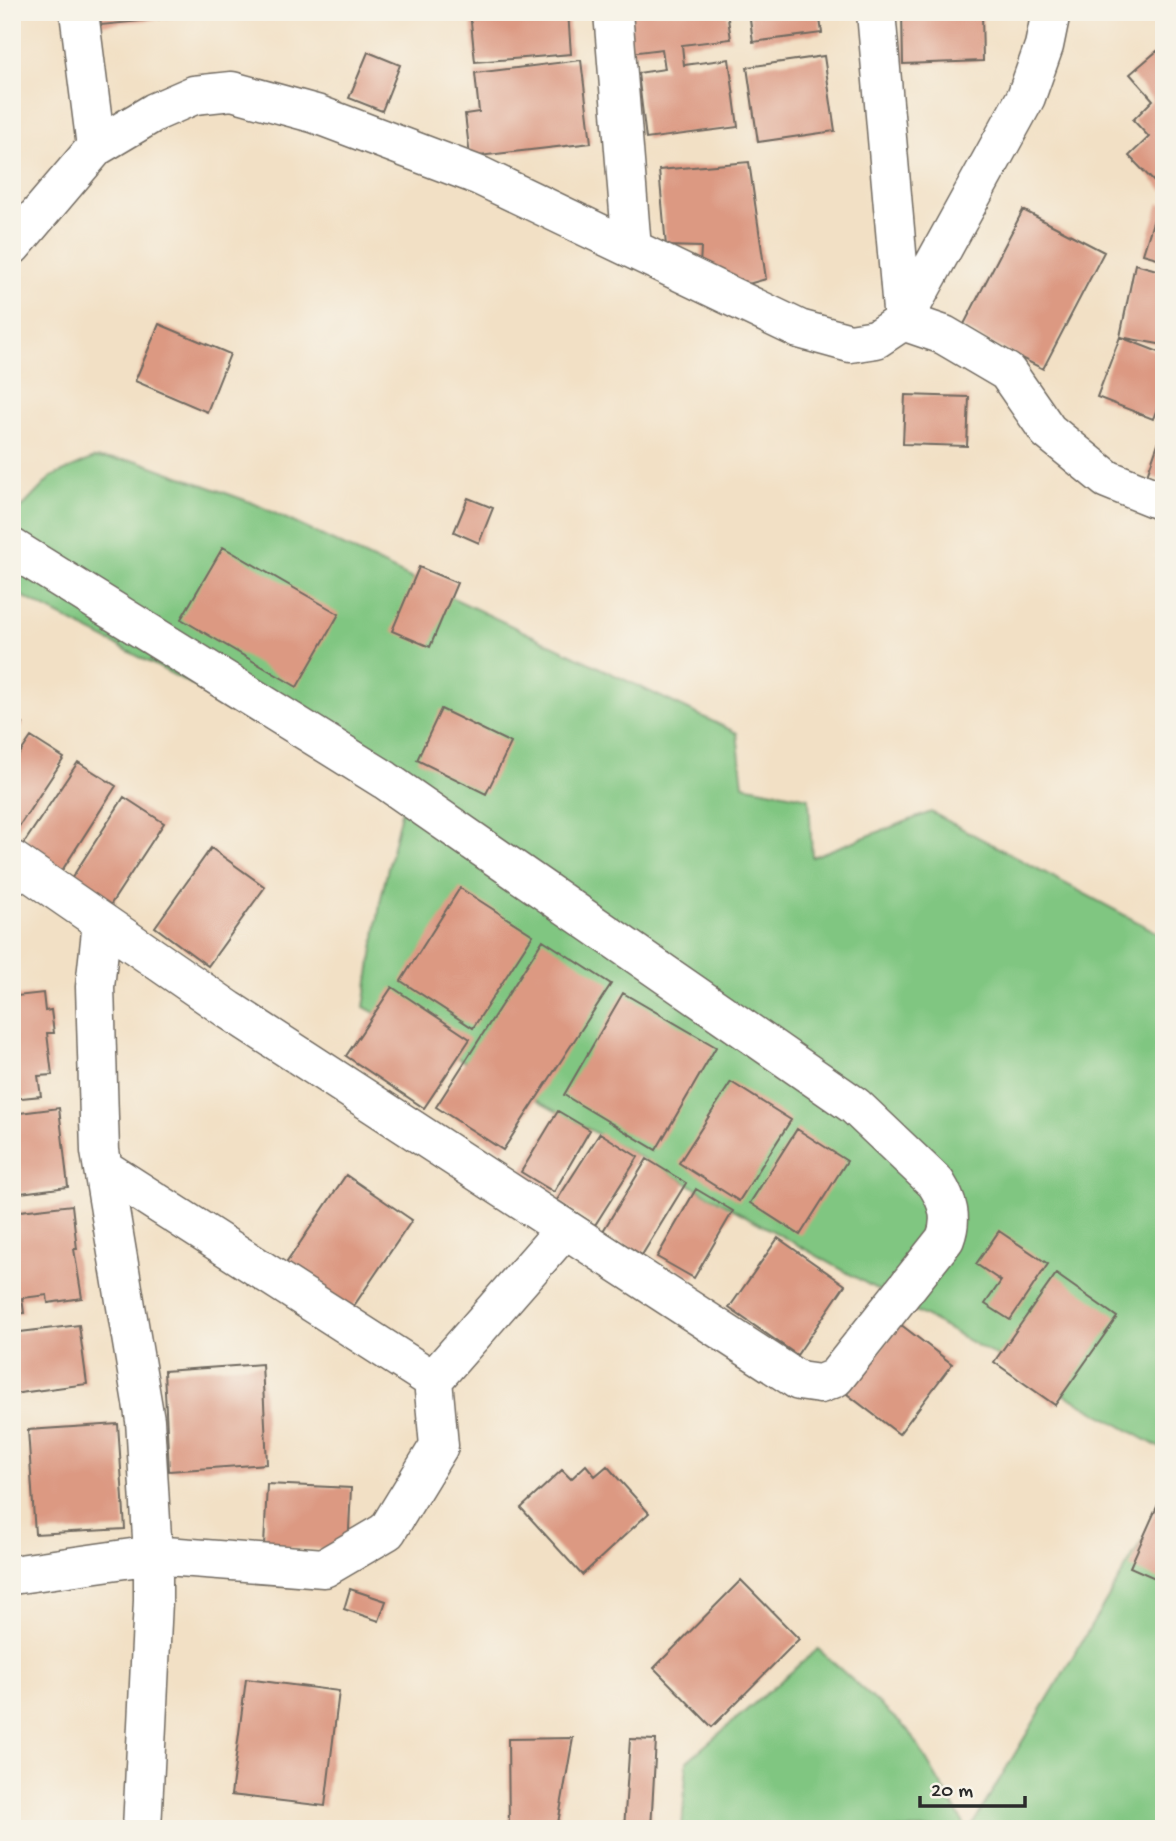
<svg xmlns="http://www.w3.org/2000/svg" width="1176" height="1841" viewBox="0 0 1176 1841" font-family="'Gochi Hand',sans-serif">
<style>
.green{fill:#80c681;stroke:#567856;stroke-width:2}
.building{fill:#dc9982}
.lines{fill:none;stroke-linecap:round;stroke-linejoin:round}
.minor-casing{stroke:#716a61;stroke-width:41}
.minor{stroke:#fff;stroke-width:38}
</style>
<rect width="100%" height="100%" fill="#f7f3e8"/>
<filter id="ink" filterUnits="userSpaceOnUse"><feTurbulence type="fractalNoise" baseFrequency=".0143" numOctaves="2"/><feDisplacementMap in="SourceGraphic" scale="14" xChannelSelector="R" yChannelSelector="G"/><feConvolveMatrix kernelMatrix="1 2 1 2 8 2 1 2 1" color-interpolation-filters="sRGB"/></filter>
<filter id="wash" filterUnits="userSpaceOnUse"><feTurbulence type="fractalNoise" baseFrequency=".00686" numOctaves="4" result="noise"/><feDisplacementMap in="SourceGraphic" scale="28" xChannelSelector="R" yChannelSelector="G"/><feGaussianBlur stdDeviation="1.57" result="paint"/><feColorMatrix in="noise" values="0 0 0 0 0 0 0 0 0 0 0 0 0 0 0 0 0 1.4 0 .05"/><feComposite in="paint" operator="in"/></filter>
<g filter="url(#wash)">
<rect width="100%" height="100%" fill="#f2e0c5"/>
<path class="green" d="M94,458l44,3 115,42 484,230 6,52 66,13 3,59 119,-45 233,124v514l-513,-287 -287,-156 17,-109 24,-103 -393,-204v-73l39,-41z
M1164,1504v325h-194z
M818,1649l92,83 57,97h-285l5,-68z"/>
<g id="blocks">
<path class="building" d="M99,12h111v2l-109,11z
M470,12h98l3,42 -96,8z
M626,12h101l4,27 -49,6 2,20 45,-6 9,68 -92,12 -8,-66 27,-4 -3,-20 -31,4z
M749,12h70l3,21 -69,9z
M902,12h80l1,49 -80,3z
M1157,51l7,8v133l-35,-36 20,-19 -16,-17 20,-20 -23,-26z
M368,52l32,13 -18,46 -33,-13z
M824,56l11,75 -77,11 -11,-75z
M581,60l10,83 -121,14 -5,-43 14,-2 -4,-39z
M749,162l17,117 -32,9 -34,-21 1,-20 -35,-1 -7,-76z
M1159,203l5,2v55l-21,-6z
M1023,210l81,42 -61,117 -81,-41z
M1135,264l29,8v73l-44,-8z
M159,324l71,30 -23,58 -72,-31z
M1120,337l44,17v36l-11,29 -56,-22z
M905,395l64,2 -2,49 -64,-2z
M1163,429h1v52l-17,-6z
M468,498l25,10 -14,35 -25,-11z
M223,547l116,67 -42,73 -116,-68z
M419,567l38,16 -27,64 -38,-16z
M441,709l70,34 -25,51 -69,-34z
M12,717l11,7 -11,16z
M31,737l33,21 -52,79v-72z
M78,762l38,24 -55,86 -39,-26z
M124,797l40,26 -59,90 -39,-26z
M211,848l54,39 -57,79 -53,-39z
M460,888l73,47 -60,93 -72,-47z
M543,940l68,44 -108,166 -67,-43z
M392,987l78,52 -46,69 -78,-52z
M12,989h4l1,7 26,-3 2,18 6,-1 3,23h-7l5,42 -14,1 3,20 -29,3z
M623,993l93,54 -60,103 -92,-55z
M731,1082l60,38 -52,81 -60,-38z
M59,1108l9,79 -56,7v-80z
M558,1111l32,19 -36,62 -33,-20z
M797,1129l50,32 -47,74 -50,-32z
M600,1133l38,24 -43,68 -38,-25z
M647,1159l39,24 -44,72 -39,-24z
M346,1175l66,45 -61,90 -66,-45z
M696,1189l37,22 -39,67 -37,-21z
M72,1205l5,44h-3l8,49 -34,5 -1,-8 -25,3 2,15 -12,1v-102z
M999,1231l49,33 -38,56 -25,-16 16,-23 -25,-17z
M778,1238l67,47 -48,70 -68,-47z
M1056,1274l61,43 -62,88 -61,-43z
M900,1324l52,40 -53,70 -52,-40z
M79,1325l8,59 -75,10v-61z
M262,1364l5,100 -98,7 -5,-100z
M118,1424l7,105 -90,5 -7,-104z
M586,1465l9,11 12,-10 42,47 -67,62 -61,-67 41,-38 9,9z
M267,1484l84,4 -3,62 -84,-4z
M1164,1491v91l-34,-15z
M741,1580l58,59 -87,88 -58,-59z
M350,1589l36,12 -7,20 -35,-12z
M246,1679l93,12 -14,115 -94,-11z
M573,1738l-16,91h-48l-1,-90z
M630,1739l26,1 -5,89h-27z"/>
</g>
</g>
<g filter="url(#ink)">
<use href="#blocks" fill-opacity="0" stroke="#716a61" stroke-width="2"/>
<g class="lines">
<g class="minor-casing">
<path id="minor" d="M79,12l17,135
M613,12l19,237
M876,12l27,309 41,14 63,37 41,59 59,48 57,23
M12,246l84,-99 59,-35 39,-17 38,-4 84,23 164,62 319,153 51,14 26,-4 27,-18 123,-224 18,-51 7,-34
M12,548l373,232 470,326 81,77c12,19 17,35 9,56l-110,139 -15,6 -21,-3 -570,-371 -217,-150
M102,922l-7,65 5,164 45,269 8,135v46l-11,228
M103,1168l330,212 132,-151
M12,1575l141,-20 171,13 63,-37 52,-85 -6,-66"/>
</g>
<use href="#minor" class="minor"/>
</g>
</g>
<rect width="1176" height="1841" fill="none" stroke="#f7f3e8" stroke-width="42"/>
<path d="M920 1796v10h105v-10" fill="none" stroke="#2b2b2b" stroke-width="3.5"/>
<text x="931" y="1796" font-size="21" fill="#2b2b2b" stroke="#f7f3e8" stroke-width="5" paint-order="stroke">20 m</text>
</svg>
